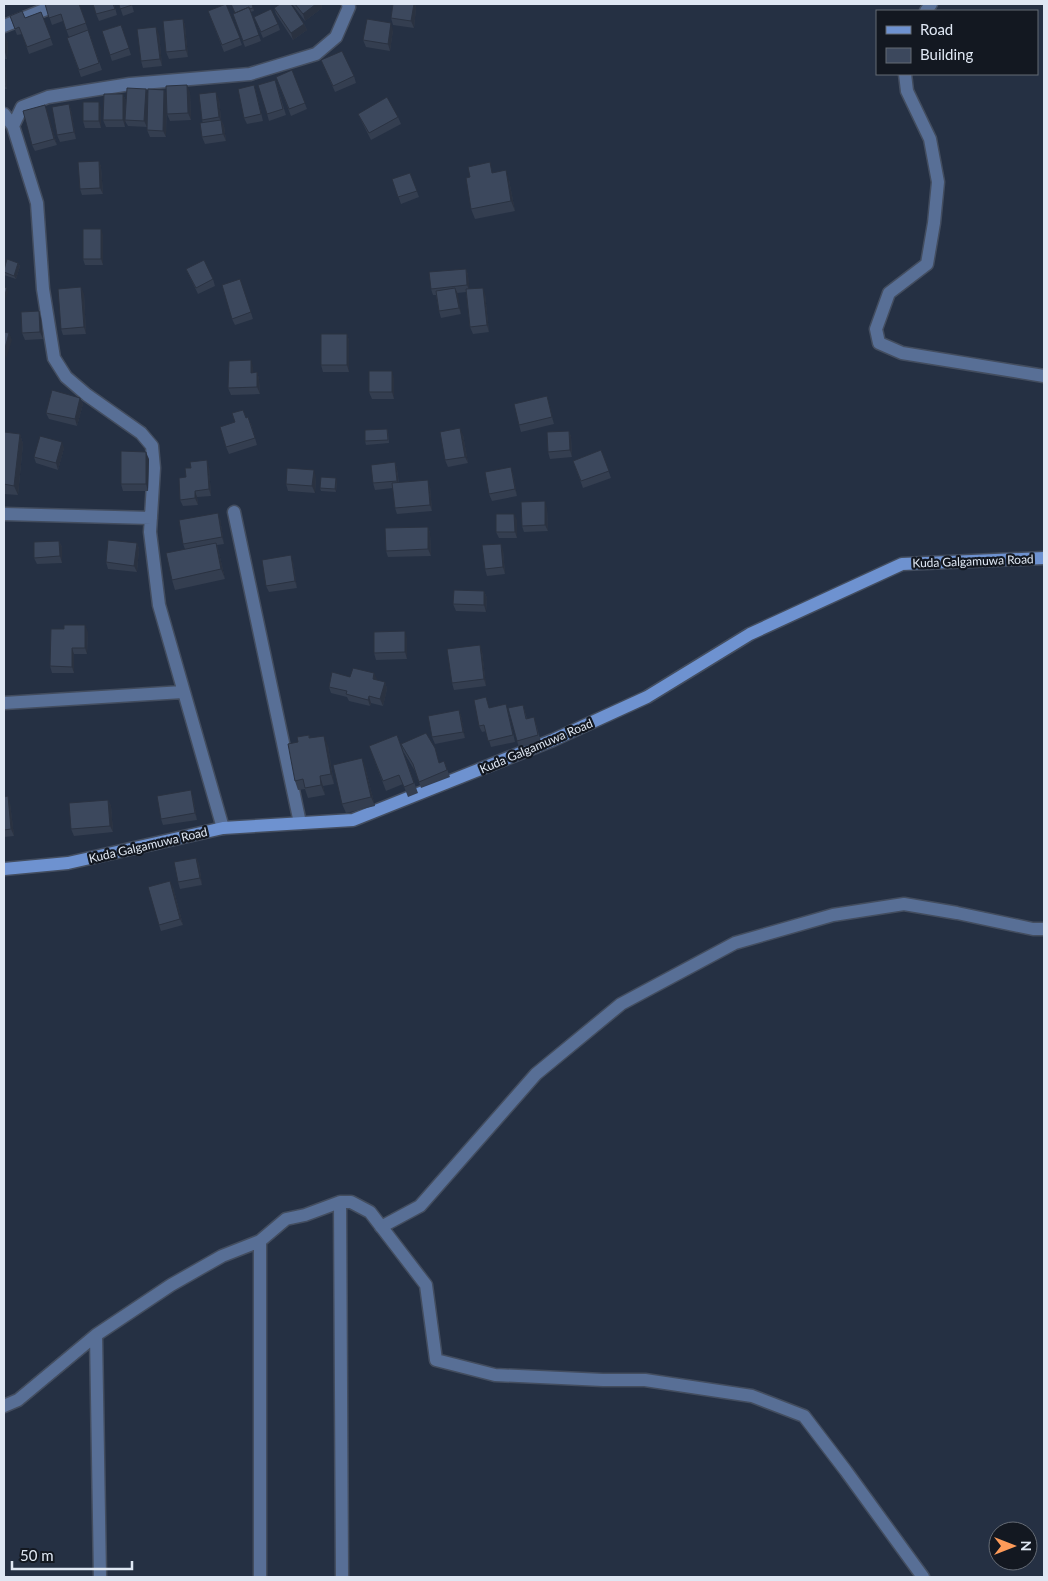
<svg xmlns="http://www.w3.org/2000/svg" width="1048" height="1581" viewBox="0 0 1048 1581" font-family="Lato,sans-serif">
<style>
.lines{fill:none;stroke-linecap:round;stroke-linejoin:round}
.street-casing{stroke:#434d5f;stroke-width:15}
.secondary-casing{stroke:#434d5f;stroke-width:15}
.street{stroke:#586f96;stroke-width:12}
.secondary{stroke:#6e92d0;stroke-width:12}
.wall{fill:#343e50}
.shaded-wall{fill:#2a3241}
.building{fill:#3c485d;stroke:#2a3241}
.labels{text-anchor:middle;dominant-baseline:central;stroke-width:4.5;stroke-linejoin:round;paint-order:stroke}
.street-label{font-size:12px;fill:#dfe7f3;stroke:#131821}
</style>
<rect width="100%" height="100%" fill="#253043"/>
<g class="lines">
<g class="street-casing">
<path id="street" d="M926,11l5,-7
M4,26l55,-22
M905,74l2,17 23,48 8,43 -4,41 -7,41 -38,29 -13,36 3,14 23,10 142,23
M4,114l9,12
M234,512l66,311
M4,514l147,4
M4,703l179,-11
M223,828l-64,-223 -9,-73 4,-64 -2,-22 -11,-13 -54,-38 -21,-18 -12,-19 -11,-69 -6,-86 -24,-77 9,-19 26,-10 82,-13 120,-10 66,-20 20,-17 13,-30 -1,-3
M340,1202l2,375
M381,1227l39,-21 116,-132 85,-70 114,-61 98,-28 71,-11 53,9 76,16h11
M260,1241v336
M96,1335l4,242
M4,1406l14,-6 78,-65 75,-50 51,-29 38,-15 26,-22 19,-4 35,-13h11l19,10 56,73 10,75 59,15 108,5h42l107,16 52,20 42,55 77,106"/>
</g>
<g class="secondary-casing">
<path id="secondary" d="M4,869l64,-6 155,-35 130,-8 200,-80 94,-43 103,-63 152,-70 142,-6"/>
</g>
<use href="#street" class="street"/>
<use href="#secondary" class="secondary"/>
</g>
<path class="wall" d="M45,4h34l9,26 -19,7 -6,-16 -11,4z
M114,4l3,11 -18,6 -3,-7z
M119,4h17l-4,1 2,7 -11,4z
M226,4l16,41 -18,7 -16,-41z
M252,4l2,7 -4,1 11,29 -16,6 -12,-33z
M292,4h29l1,4 -17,13z
M393,4h22l1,4 -2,20 -21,-3 -2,-7z
M274,8l30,16 3,6 -14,10 -17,-26z
M41,12l12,33 -24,9 -7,-20 -5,1 -7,-19 15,2z
M254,17l24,7 2,6 -17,8z
M183,19l2,7 3,31 -19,2 -3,-7z
M121,25l10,30 -19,6 -10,-30z
M88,30l14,40 -21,7 -14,-39z
M393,30l-3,21 -24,-4 -3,-7z
M159,34l3,32 -19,2 -2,-7z
M4,36l1,1 3,6 -1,16h-3z
M321,60l33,16 2,7 -21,9z
M4,67h1l1,3 1,19h-3z
M292,70l15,39 -16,7 -15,-39z
M275,80l11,35 -17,6 -2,-7z
M254,85l2,7 7,29 -16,3 -3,-6z
M146,89l2,6 16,-5 3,6 -1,41h-16l-3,-7 1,-27 -1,24 -19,-1 -3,-5v6h-19l-3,-7 20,-26 3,7v11z
M190,92l1,28 -21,1 -3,-7z
M219,99l2,21 3,6 2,15 -21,3 -3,-7 1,-14 -1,-3z
M69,104l2,6 5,29 -16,3 -3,-7z
M45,105l12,40 -22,6 -3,-6z
M101,109v19h-16l-2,-7z
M358,114l40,3 3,7 -30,16z
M99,161l2,6 2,27 -21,1 -2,-6z
M410,173l9,24 -18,7 -9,-25z
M494,173l15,7 6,31 -40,8 -4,-10z
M103,235v30h-18l-2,-6z
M18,263l2,3 -4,13 -12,-4v-5z
M186,269l27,10 2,7 -17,8z
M466,269l2,6 1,14 16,5 4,38 -16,2 -3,-7 -4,-35 -9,1 4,21 -20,4 -2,-7 -3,-16h-3l-2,-6z
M240,279l13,40 -18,6 -3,-6z
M84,294l2,40 -23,1 -2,-6z
M41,318l2,21 -18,1 -3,-7z
M347,334l2,7v31h-26l-2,-7z
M253,367v6l4,-1 2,7 1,15 -29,1 -3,-7z
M394,378v21h-22l-3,-7z
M547,396l7,28 -33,8 -2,-7z
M80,398l3,6 -6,22 -28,-7 -3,-6z
M246,418l5,6 6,21 -28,9 -3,-7z
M387,429l1,3 1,11 -23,2 -1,-4z
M569,431l2,6 1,20 -22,2 -2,-7z
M4,432l16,2 3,10 -5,51 -14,-1z
M463,435l5,28 -20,4 -3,-7z
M64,448l-6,22 -22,-7 -2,-6z
M601,450l10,28 -28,10 -10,-27z
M149,459l-1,32h-25l-2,-7z
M395,462l2,7 2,14 31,4 2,24 -35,3 -2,-6 -2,-20 -18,2 -2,-7z
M209,467l2,29 -14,1 1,8 -15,1 -3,-6 6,-23z
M513,474l4,22 -25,5 -3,-7z
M316,477l-1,16 -27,-2 -2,-7z
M337,481l-1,11 -15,-1 -1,-3z
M547,508l1,23 -24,1 -2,-6z
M220,519l4,25 -7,1 2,8 6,26 -50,11 -3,-10 13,-31 -2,-5z
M517,520v18h-18l-3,-6z
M428,527l2,6 1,23 -43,1 -2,-6z
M59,541l3,6v16l-25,1 -3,-6z
M137,543l2,6 -2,23 -29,-3 -2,-7z
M503,550l2,24 -18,2 -2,-7z
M293,562l4,26 -28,4 -3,-6z
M484,591l3,7 -1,14 -30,-1 -3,-7z
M88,632l-1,22h-13v19h-22l-2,-7z
M407,638v21l-31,1 -2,-7z
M482,651l4,35 -32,4 -2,-7z
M374,673l2,7 9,2 2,7 -4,17 -12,-3 -1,3 -21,-5 -2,-4 -16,-4 -2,-6 21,-10z
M486,697l3,11 17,-4 2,7 7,31 -24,5 -5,-16 -4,1 -3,-6z
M523,705l4,14 9,5 5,18 -22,6 -2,-7z
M459,710l2,6 4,22 -30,6 -3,-7z
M309,735l1,3 18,8 6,38 -11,2 2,9 -17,3 -3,-9 -7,1 -3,-9 3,-39z
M397,735l21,58 -10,4 -5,-13 -17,7 -17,-45z
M401,744l39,19 4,-2 6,16 -29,11 -6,-17 -12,-20z
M362,758l3,9 10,39 -29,7 -4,-9z
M4,797l6,6 4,33 -10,1z
M193,797l4,23 -34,5 -2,-6z
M108,800l3,6 2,26 -39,4 -3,-7z
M196,858l3,6 3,21 -22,4 -2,-7z
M173,887l10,38 -22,6 -2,-6z"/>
<path class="shaded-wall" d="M316,4h5l1,4 -17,13 -2,-7z
M414,4h1l1,4 -2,20 -3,-7z
M183,19l2,7 3,31 -2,-7z
M391,23l2,7 -3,21 -2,-7z
M304,24l3,6 -14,10 -2,-7z
M156,27l3,7 3,32 -2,-7z
M5,37l3,6 -1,16 -2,-7z
M5,67l1,3 1,19 -1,-3z
M187,85l3,7 1,28 -3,-7z
M146,89l2,7 -1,31 -3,-6z
M164,90l3,6 -1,41 -3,-6z
M216,92l3,7 2,21 3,6 2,15 -3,-7 -1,-10 -3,-7z
M123,94l3,7 -1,26 -2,-7z
M99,102l2,7v19l-2,-7z
M69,104l2,6 5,29 -2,-7z
M45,105l3,7 9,33 -3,-6z
M99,161l2,6 2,27 -3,-6z
M506,170l3,10 6,31 -4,-10z
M101,229l2,6v30l-2,-6z
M18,263l2,3 -4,13 -2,-3z
M466,269l2,6 2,17 -3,-7z
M81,287l3,7 2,40 -2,-7z
M7,288l1,4 -4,12v-6z
M455,288l3,6 3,20 -2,-6z
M483,288l2,6 4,38 -2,-7z
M39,311l2,7 2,21 -3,-7z
M9,333l3,7 -6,19 -2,-7z
M347,334l2,7v31l-2,-7z
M251,360l2,7 1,12 -3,-6z
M392,371l2,7v21l-2,-7z
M257,372l2,7 1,15 -3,-7z
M547,396l2,6 5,22 -2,-7z
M80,398l3,6 -6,22 -2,-7z
M460,428l3,7 5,28 -3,-6z
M569,431l2,6 1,20 -2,-7z
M20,434l3,10 -5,51 -4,-9z
M62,442l2,6 -6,22 -2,-7z
M146,452l3,7 -1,32 -2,-7z
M207,460l2,7 2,29 -2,-7z
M395,462l2,7 2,18 -2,-6z
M511,467l2,7 4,22 -2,-7z
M314,470l2,7 -1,16 -3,-7z
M336,478l1,3 -1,11 -1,-3z
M428,480l2,7 2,24 -2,-6z
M195,491l2,6 1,8 -3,-7z
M545,501l2,7 1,23 -3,-6z
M218,513l2,6 4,25 -2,-7z
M514,514l3,6v18l-2,-6z
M428,527l2,6 1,23 -3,-7z
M59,541l3,6v16l-2,-7z
M137,543l2,6 -2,23 -3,-6z
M216,543l3,10 6,26 -4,-10z
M501,544l2,6 2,24 -2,-7z
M291,555l2,7 4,26 -2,-7z
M484,591l3,7 -1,14 -2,-7z
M85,625l3,7 -1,22 -2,-6z
M405,631l2,7v21l-2,-7z
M480,645l2,6 4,35 -2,-7z
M72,648l2,6v19l-2,-6z
M374,673l3,6 -2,7 -2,-7z
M385,682l2,7 -4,17 -3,-7z
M369,696l2,7 -1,3 -2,-6z
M459,710l2,6 4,22 -2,-6z
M324,736l4,10 6,38 -3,-10z
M362,758l3,9 10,39 -4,-9z
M320,776l3,10 2,9 -4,-10z
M191,790l2,7 4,23 -2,-7z
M8,796l2,7 4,33 -3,-7z
M108,800l3,6 2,26 -3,-6z
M196,858l3,6 3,21 -2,-7z
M170,881l3,6 10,38 -3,-6z"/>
<path class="building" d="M45,4h34l7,19 -20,7 -5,-16 -12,4z
M93,4h20l2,5 -19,5z
M119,4h12l1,1 -12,4z
M226,4l14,34 -18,7 -14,-34z
M231,4h21l1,4 -4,1v-2l-14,6z
M280,4h11l13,20 -13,9 -17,-25z
M295,4h21l-13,10z
M393,4h21l-3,17 -20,-3z
M249,7l10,28 -16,6 -10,-27z
M271,9l7,15 -17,8 -7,-15z
M22,11l3,7 16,-6 10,26 -24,9 -8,-20 -4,2 -5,-13z
M183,19l3,31 -20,2 -3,-31z
M367,19l24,4 -3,21 -25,-4z
M121,25l8,23 -19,7 -8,-24z
M156,27l4,32 -19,2 -4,-32z
M88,30l11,33 -20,7 -12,-32z
M4,36l1,1v15h-1z
M342,51l12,25 -21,10 -12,-26z
M4,67h1l1,19h-2z
M292,70l13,33 -16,6 -13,-32z
M275,80l8,29 -16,5 -9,-29z
M187,85l1,28 -21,1 -1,-28z
M254,85l7,29 -17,4 -6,-29z
M127,88l19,1 -2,32 -19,-1z
M148,89l16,1 -1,41 -16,-1z
M216,92l3,25 -17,3 -3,-26z
M104,94h19v26h-20z
M387,97l11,20 -29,16 -11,-19z
M83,102h16v19h-16z
M69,104l5,28 -17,3 -5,-28z
M45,105l9,34 -22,6 -9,-34z
M221,120l2,14 -21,3 -2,-14z
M99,161l1,27 -20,1 -2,-27z
M490,162l2,11 14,-3 5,31 -40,8 -5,-31 4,-1 -2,-10z
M410,173l7,18 -19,6 -6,-18z
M83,229h18v30h-18z
M7,259l11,4 -4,13 -10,-4v-2z
M204,260l9,19 -17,9 -10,-19z
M466,269l1,16 -36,4 -2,-17z
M240,279l11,33 -19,7 -10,-34z
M4,287l3,1 -3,10z
M81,287l3,40 -23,2 -3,-40z
M455,288l4,20 -20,3 -3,-20z
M483,288l4,37 -17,2 -4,-38z
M39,311l1,21 -18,1 -1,-21z
M4,332l5,1 -5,19z
M321,334h26v31h-26z
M251,360v13l6,-1v15l-29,1 1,-27z
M369,371h23v21h-23z
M52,390l28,8 -5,21 -29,-6z
M547,396l5,21 -33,8 -5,-21z
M243,410l3,8 2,-1 7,21 -29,9 -6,-20 15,-5 -3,-9z
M460,428l5,29 -20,3 -5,-28z
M387,429l1,11 -23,1v-11z
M569,431l1,19 -22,2 -1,-20z
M4,432l16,2 -6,52 -10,-2z
M40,436l22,6 -6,21 -22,-6z
M601,450l8,21 -28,10 -8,-20z
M121,451l25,1v32h-25z
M207,460l2,29 -14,2v7l-15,2 -1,-22 7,-1 -1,-9h6l-1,-6z
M395,462l2,19 -24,2 -2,-18z
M511,467l4,22 -26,5 -4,-22z
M287,468l27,2 -2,16 -26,-2z
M321,477l15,1 -1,11 -15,-1z
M428,480l2,25 -35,3 -3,-25z
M545,501v24l-23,1 -1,-24z
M218,513l4,24 -39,7 -4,-24z
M496,514h18l1,18h-19z
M428,527v22l-42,2 -1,-23z
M108,540l29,3 -3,23 -28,-4z
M59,541l1,15 -26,2v-16z
M216,543l5,26 -49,11 -6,-27z
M501,544l2,23 -18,2 -3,-24z
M291,555l4,26 -29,5 -4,-26z
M454,590l30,1v14l-31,-1z
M64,625h21v23h-13v19l-22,-1 1,-37h13z
M405,631v21l-31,1v-21z
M480,645l4,34 -32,4 -5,-34z
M353,668l21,5 -1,6 12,3 -5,17 -11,-3 -1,4 -22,-6 1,-3 -18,-4 3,-15 18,5z
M486,697l3,11 17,-4 7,31 -25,6 -4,-16 -5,1 -5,-26z
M523,705l3,14 8,-2 4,18 -21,6 -9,-33z
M459,710l4,22 -31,5 -4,-21z
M426,733l9,15 4,15 5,-2 3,9 -28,12 -6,-18 -12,-20z
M309,735v3l15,-2 7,38 -11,2 1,9 -16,3 -2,-9 -8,2 -7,-37 10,-2 -1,-5z
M397,735l17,48 -10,4 -5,-12 -16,6 -14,-35z
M362,758l9,39 -29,7 -9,-39z
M191,790l4,23 -34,6 -4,-23z
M8,796l3,33 -7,1v-33z
M108,800l2,26 -39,3 -2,-26z
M196,858l4,20 -22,4 -4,-20z
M170,881l10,38 -21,6 -11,-38z"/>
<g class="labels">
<g class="street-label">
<text transform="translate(973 561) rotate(-2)">Kuda Galgamuwa Road</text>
<text transform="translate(536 746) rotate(-23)">Kuda Galgamuwa Road</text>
<text transform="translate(148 845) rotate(-13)">Kuda Galgamuwa Road</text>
</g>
</g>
<rect width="1048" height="1581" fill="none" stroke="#dfe7f3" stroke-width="10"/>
<rect x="876" y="10" width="162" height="65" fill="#131821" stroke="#656b75"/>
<rect x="886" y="26" width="25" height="8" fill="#6e92d0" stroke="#656b75"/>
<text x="920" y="35" font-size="15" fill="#dfe7f3">Road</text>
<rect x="886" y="48" width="25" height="15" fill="#3c485d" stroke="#656b75"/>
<text x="920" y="60" font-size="15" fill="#dfe7f3">Building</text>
<g transform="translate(1013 1546) rotate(90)"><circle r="24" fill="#131821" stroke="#656b75"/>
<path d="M0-4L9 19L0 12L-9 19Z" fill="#fe9b59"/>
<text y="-8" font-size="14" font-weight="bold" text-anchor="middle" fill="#dfe7f3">N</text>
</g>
<path d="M12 1561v8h120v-8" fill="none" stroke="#dfe7f3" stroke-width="2.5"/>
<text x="20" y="1561" font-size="15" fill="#dfe7f3" stroke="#131821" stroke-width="4" paint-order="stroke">50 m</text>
</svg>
